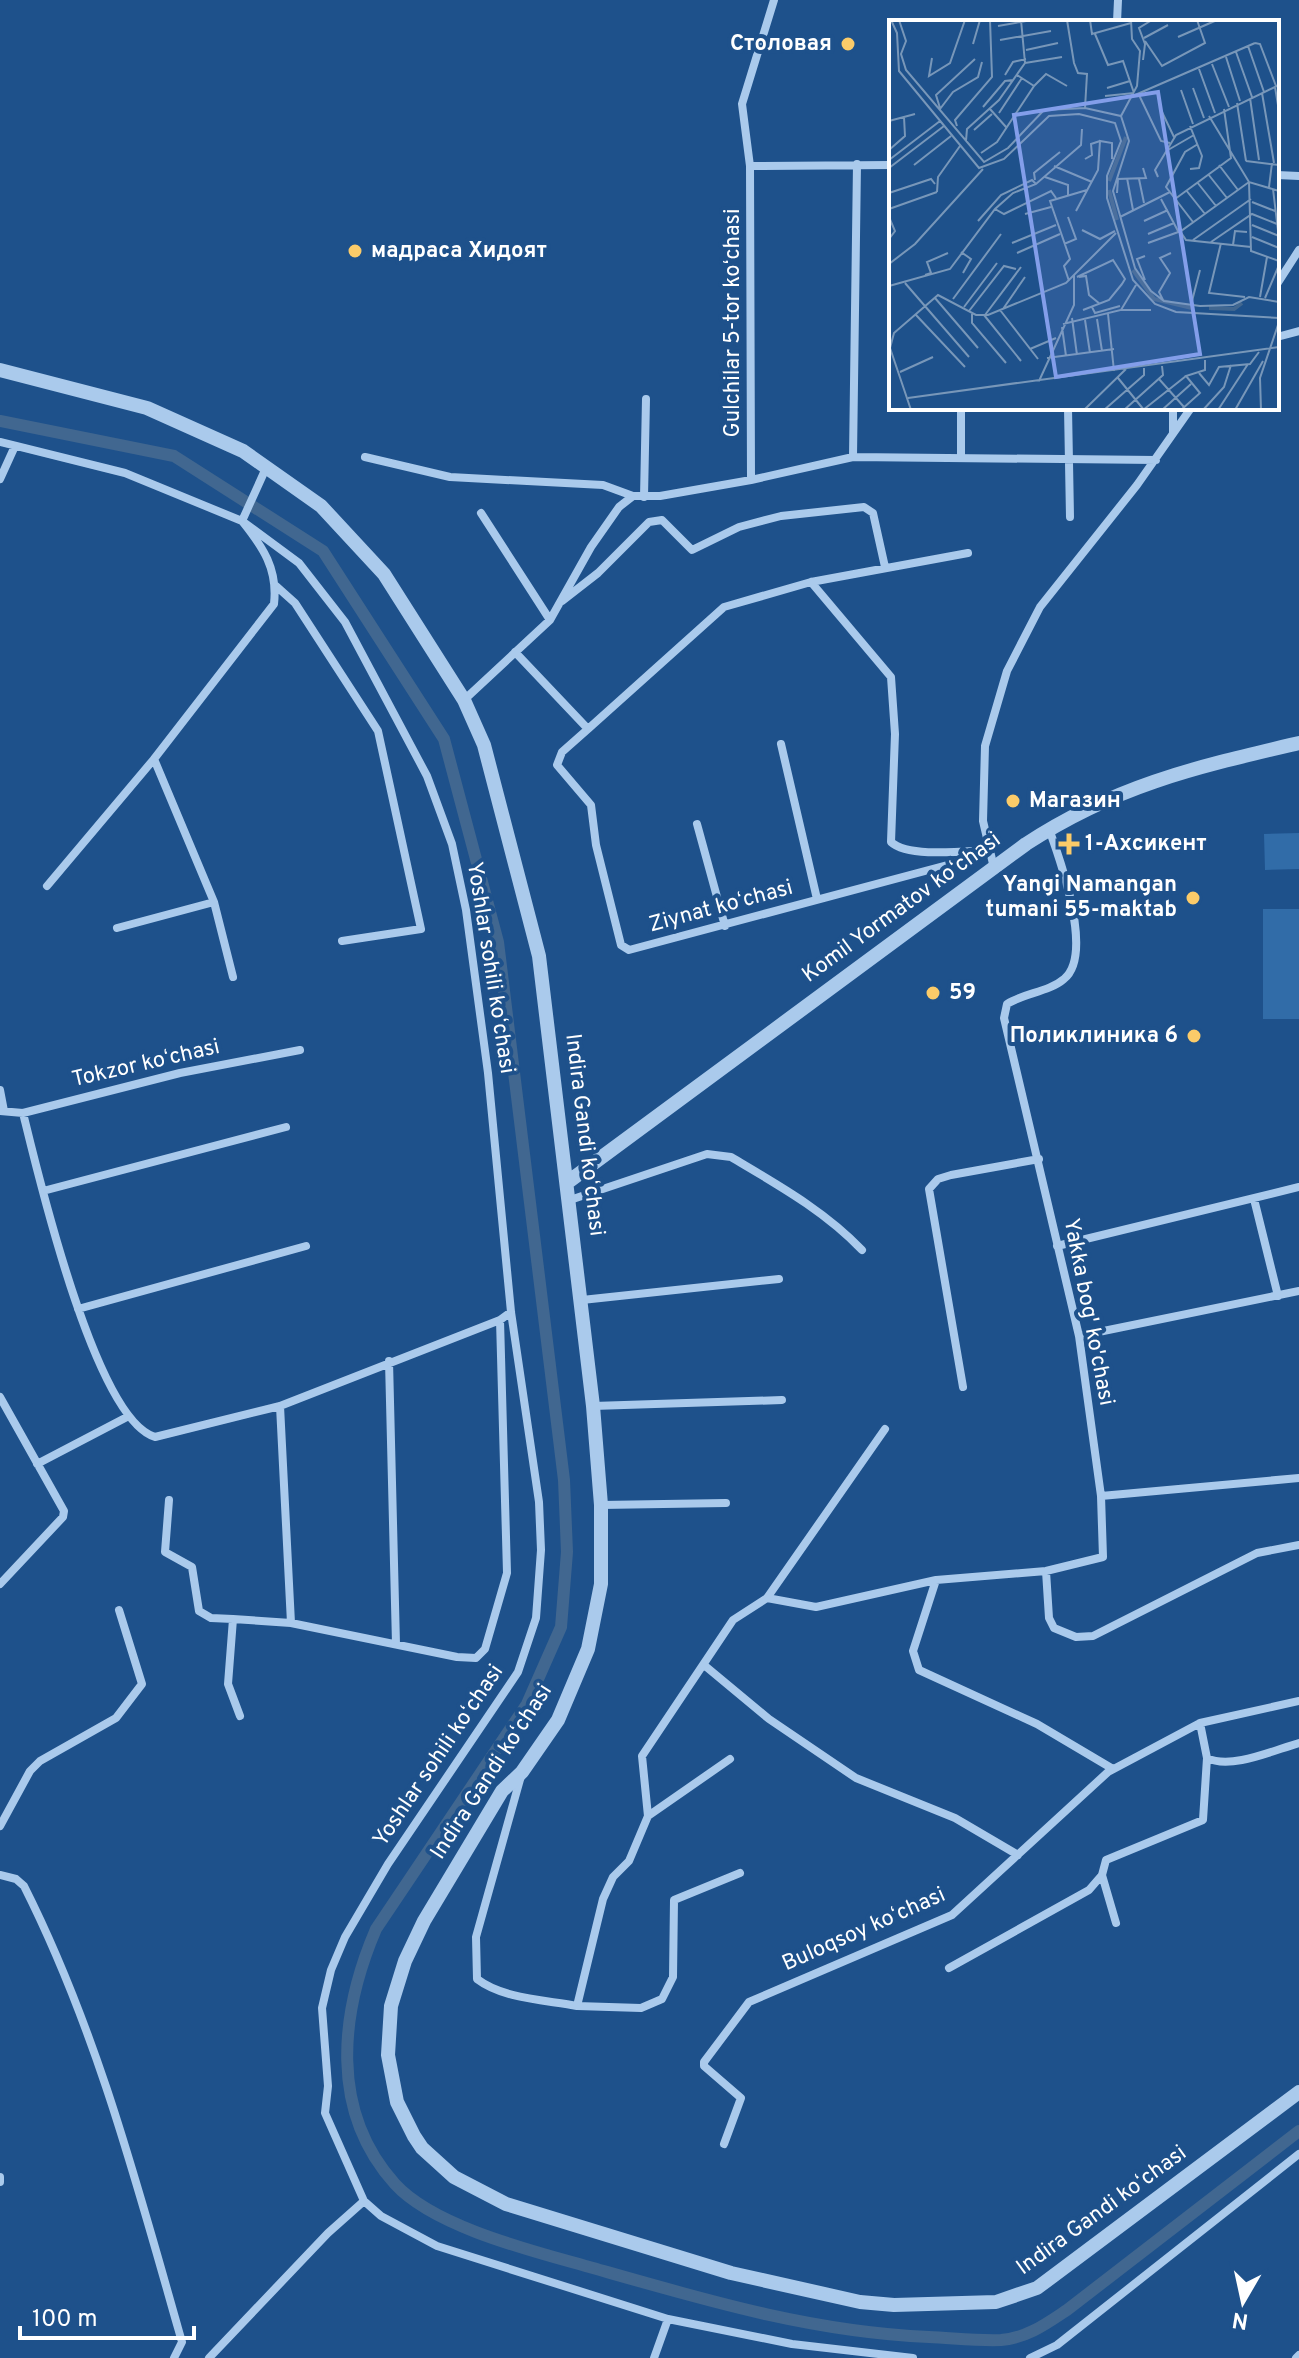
<svg xmlns="http://www.w3.org/2000/svg" width="1299" height="2358" viewBox="0 0 1299 2358" font-family="Overpass,sans-serif">
<style>
.green{fill:#316ca8}
.lines{fill:none;stroke-linecap:round;stroke-linejoin:round}
.canal{stroke:#416790;stroke-width:12}
.minor{stroke:#aacaec;stroke-width:8}
.tertiary{stroke:#aacaec;stroke-width:14}
.poi-dot{fill:#fbcb69;stroke:#1e518b;stroke-width:3}
.labels{text-anchor:middle;dominant-baseline:central;stroke-width:8;stroke-linejoin:round;paint-order:stroke}
.poi-label{font-size:22px;font-weight:bold;fill:#fff;stroke:#1e518b;text-anchor:start}
.street-label{font-size:22px;fill:#fff;stroke:#1e518b}
.inset-river{fill:none;stroke:#416790;stroke-width:4}
.inset-road{fill:none;stroke:#7897b9;stroke-width:2}
.view{fill:#839eea;fill-opacity:0.15;stroke:#839eea;stroke-width:4}
.inset-edge{fill:none;stroke:#fff;stroke-width:4}
</style>
<rect width="100%" height="100%" fill="#1e518b"/>
<path class="green" d="M1299,833v36l-34,1 -1,-36z
M1263,909h36v110h-36z"/>
<g class="lines">
<path class="canal" d="M0,421l174,35 149,95 121,188 54,203 66,538 3,72 -6,75 -34,77 -151,225c-36,84 -47,182 19,255 40,44 142,68 198,84 112,32 219,64 336,69 24,1 49,4 72,3 26,-2 45,-16 66,-30l232,-179"/>
<path class="minor" d="M1117,22l1,-22
M750,166l141,-1
M1277,175l22,1
M1277,284l22,-34
M1277,337l22,-6
M1068,408l2,109
M1173,432v-24
M0,442l125,31 117,48 57,42 46,59 82,154 25,68 14,66 22,163 23,239 28,190 2,48 -5,68 -18,54 -130,192 -43,73 -14,33 -9,38 6,78 -3,27 39,88
M365,457l85,20 153,8 30,11
M853,457l4,-293
M961,457v-49
M0,479l15,-33
M751,480l-1,-314 -8,-62 32,-104
M644,497l2,-98
M481,513l69,107
M811,582l80,95 4,57 -4,108c17,16 74,9 99,8
M276,586l19,17 83,128 43,198 -79,12
M562,601l36,-28 51,-51 13,-2 30,30 47,-23 42,-11 83,-9 9,6 12,54
M515,652l73,77 136,-122 87,-25 157,-29
M464,700l86,-80 41,-73 28,-40 14,-11h27l91,-16 102,-23 303,3
M588,729l-26,23 -5,13 34,40 5,40 25,100 8,5 326,-87 18,-12
M781,744l36,155
M697,824l28,102
M994,868l-11,-47 2,-75 22,-75 33,-64 97,-122 54,-77
M47,886l107,-127
M214,902l19,75
M117,928l97,-26 -60,-143 120,-155c4,-35 -11,-57 -32,-83l24,-53
M0,1090l4,21
M0,1111l23,2 157,-40 120,-23
M23,1113c15,61 72,306 132,324l125,-31 220,-86 11,-8
M43,1191l243,-64
M1254,1199l24,97
M570,1200l137,-46 24,3c47,28 94,54 131,93
M1057,1246l242,-59
M582,1300l197,-21
M78,1309l228,-63
M1079,1336l220,-45
M389,1361l7,283
M963,1387l-34,-198 9,-10 13,-4 88,-16
M0,1397l64,114 -1,6 -63,67
M280,1406l11,217
M593,1406l189,-6
M37,1464l90,-47
M1101,1496l198,-18
M169,1500l-4,52 27,15 7,44 12,7 22,1
M601,1505l125,-2
M1046,1571l3,47 5,10 22,9 17,-1 164,-83 42,-8
M936,1580l-23,71 6,19 118,54 76,45
M767,1598l49,9 120,-27 110,-9 57,-14 -2,-61 -22,-160 -75,-318 3,-14c17,-11 42,-12 57,-25 30,-24 -4,-120 -15,-150
M704,1665l65,54 87,59 99,40 63,37
M240,1716l-12,-32 5,-65 58,4 166,34 19,1 9,-9 22,-76 -7,-253
M1200,1723l7,35c24,12 67,-8 92,-15
M521,1776l-45,161 1,42c26,20 69,21 100,27l26,-107 10,-22 16,-16 19,-45 -6,-60 91,-136 34,-22 118,-169
M648,1816l82,-57
M0,1826l30,-55 10,-10 76,-43 26,-34 -23,-74
M0,1875l16,4 8,7c71,141 111,291 154,442l4,14 -8,16
M1102,1875l14,48
M949,1968l140,-78 13,-15 4,-15 97,-40 4,-62
M577,2006l64,2 21,-9 11,-22 1,-77 66,-27
M724,2144l17,-46 -37,-32v-4l45,-60 203,-87 156,-143 92,-49 99,-22
M0,2177v5
M209,2358l119,-125 36,-32 17,15 56,30 231,73 124,25 121,14
M654,2358l14,-39
M1030,2358l27,-13 242,-191
M1296,2358l3,-3"/>
<path class="tertiary" d="M0,370l147,38 96,43 78,55 63,68 80,126 20,45 55,211 54,450 8,99v79l-13,65 -30,71 -36,52 -20,19 -78,130 -19,40 -14,45 -3,49 9,47 17,34 8,12 32,29 52,27 225,69 129,29 34,3 102,-3 41,-14 262,-196
M568,1182l458,-338c90,-59 171,-77 273,-101"/>
</g>
<g class="poi-dot">
<circle cx="848" cy="44" r="8"/>
<circle cx="355" cy="251" r="8"/>
<circle cx="1013" cy="801" r="8"/>
<path d="M1065 832h8v8h8v8h-8v8h-8v-8h-8v-8h8z"/>
<circle cx="1193" cy="898" r="8"/>
<circle cx="933" cy="993" r="8"/>
<circle cx="1194" cy="1036" r="8"/>
</g>
<g class="labels">
<g class="poi-label">
<text x="832" y="44" text-anchor="end">Столовая</text>
<text x="371" y="251">мадраса Хидоят</text>
<text x="1029" y="801">Магазин</text>
<text x="1085" y="844">1-Ахсикент</text>
<text x="1177" y="885" text-anchor="end">Yangi Namangan<tspan x="1177" dy="25">tumani 55-maktab</tspan></text>
<text x="949" y="993">59</text>
<text x="1178" y="1036" text-anchor="end">Поликлиника 6</text>
</g>
<g class="street-label">
<text transform="translate(733 323) rotate(-90)">Gulchilar 5-tor koʻchasi</text>
<text transform="translate(721 907) rotate(-15)">Ziynat koʻchasi</text>
<text transform="translate(902 908) rotate(-36)">Komil Yormatov koʻchasi</text>
<text transform="translate(490 968) rotate(81)">Yoshlar sohili koʻchasi</text>
<text transform="translate(146 1064) rotate(-13)">Tokzor koʻchasi</text>
<text transform="translate(584 1135) rotate(83)">Indira Gandi koʻchasi</text>
<text transform="translate(1088 1312) rotate(79)">Yakka bog' ko'chasi</text>
<text transform="translate(439 1756) rotate(-56)">Yoshlar sohili koʻchasi</text>
<text transform="translate(492 1772) rotate(-57)">Indira Gandi koʻchasi</text>
<text transform="translate(864 1930) rotate(-24)">Buloqsoy koʻchasi</text>
<text transform="translate(1102 2211) rotate(-36)">Indira Gandi koʻchasi</text>
</g>
</g>
<g transform="translate(889 20)">
<rect width="390" height="390" fill="#1e518b"/>
<path class="inset-river" d="M220,161l17,-44M220,170l8,30M244,250l21,29 38,9M320,288l25,1 8,-6"/>
<path class="inset-road" d="M2,0l6,13 2,38 80,97 25,-9 45,-43 30,-2 36,9 6,18 -14,35v22l26,82 22,24 21,8 103,6M10,0l7,21 -5,13 5,16 78,92 24,-14 36,-38 41,-2 36,8 16,-30 3,-35 -8,-12 -1,-19M178,0l7,43 4,10 9,1 -2,34M201,0l2,14 39,-11M109,6l34,-6M206,14l13,31 15,-4 11,32M289,17l39,-17M255,18l24,-13M111,20l51,-9M256,21l17,25 43,-23 -8,-23M366,23l5,1 16,42M84,24l7,-24M359,26l16,46M137,30l32,-7M347,32l16,45M337,37l14,44M43,38l-3,18 21,-13 15,-43M254,40l2,-16 -6,-16 13,-8M136,43l37,-6M323,44l17,43M310,49l16,44M116,55l8,-13 13,-3M145,66l12,-12 21,12M386,67l4,24M218,68l23,-7M304,68l11,30M292,70l12,34M373,73l12,70M246,75l120,-52M250,75l22,46 9,2M216,76l29,-3M361,78l9,62M348,83l9,58M94,87l22,-26 8,-1M51,88l-4,-13 39,-36M51,89l13,-17 25,-15 4,-15M101,89l16,18M273,92l12,25M110,93l23,-35M232,96l8,25 -16,50 22,77 16,23 13,10 36,5 33,-1 16,-8 30,5M320,96l40,66 2,69 28,10M0,101l26,-7M68,106l-2,-6 37,-43 -2,-57M85,110l18,-16M77,121l1,-12 32,-29 26,-37 -4,-43M0,130l16,-14 -1,-19M279,130l26,-15M92,133l16,-11 37,-56 -17,-11M196,139l7,-4 -1,-11 9,-3M0,140l51,-39M357,141l33,4M25,145l37,-29M330,145l19,25M165,146l38,16M0,148l55,-42M301,149l9,-1 3,-12 -12,-30M319,154l19,24M156,157l23,8v10M269,157l-3,-7 21,-35 103,-50M238,158l6,32M250,159l5,24M146,160l-1,-7 26,-21M308,162l19,24M380,167l3,-24M384,169l6,50M297,170l19,24M48,172l1,-15 22,-31M0,173l42,-14 4,5M228,173l1,-14 28,-1 -3,-10M272,179l17,32M286,179l56,-41 -7,-49M363,182l23,9M0,189l48,-17M106,189l9,5 47,-23 5,7M187,191l22,-41 2,-29 12,2v16M136,194l26,-7M0,197l6,14 -6,8M231,197l50,-25M89,201l23,-26 31,-15 4,4M255,201l24,-11M304,202l-27,-35 19,-35 13,-8M363,205l27,11M193,210l18,9 15,-8M291,211l6,9 65,7M259,214l26,-11M363,217l27,11M304,220l58,-41M322,222l41,-28 25,10M123,223l44,-18M259,223l33,-12 68,-49 30,9M332,223l-12,50 36,4M175,224l12,-5 -8,-22M344,225l2,-14 12,1M72,232l10,7 -8,14M128,233l43,-19M0,244l26,-20 68,-75M36,255l6,-2 -4,-11 21,-9M188,257l36,-17 12,19 -3,5M190,257l7,-1 3,19 11,9M256,260l-8,-21 8,-3M180,261l-5,-15 6,-7 -20,-58 37,-11M16,263l64,74M0,266l61,-17 45,-60 18,-16 23,-9 45,-39 1,-16M371,277l7,-40M46,278l43,50M376,278l14,-33M64,279l48,-65M274,280l-4,-8 11,-19 -10,-15 11,-5M302,285l9,-35M75,287l33,-44M203,287l3,6 25,-7M114,289l22,-32M111,290l38,49M194,290l26,-10 13,-16M232,290h30M80,291l35,-45 12,3M83,293v10l34,40M219,294l6,57M27,295l49,52M95,295l37,46M96,295l36,-48M183,298l5,37M208,299l5,32M196,300l5,33M174,304l58,-14 15,-25M173,307l4,29M0,325l22,65M1,328l4,-15 44,-38 38,20h12l78,-32 50,-50M141,329l26,-11M158,338l67,-9M11,352l33,-15M310,353l10,12 10,-18 31,-3 9,-12M229,358l26,32M270,359l25,28M150,361l35,-76v-30M19,378l371,-51M195,390l42,-41M215,390l40,-35v-7M235,390l39,-35 -1,-9M254,390l43,-34M273,390l29,-26M292,390l19,-17 -14,-17 19,-6v-10M314,390l21,-23 7,-22M329,390l30,-46M346,390l28,-49M372,390l-1,-32 19,-56"/>
<path class="view" d="M269,72l42,262 -144,23 -42,-262z"/>
<rect width="390" height="390" class="inset-edge"/>
</g>
<g transform="translate(1243 2302) rotate(189)" stroke="#1e518b" stroke-width="6" paint-order="stroke">
<path d="M0-6L14 30L0 20L-14 30Z" fill="#ffffff"/>
<text y="-12" font-size="22" font-weight="bold" text-anchor="middle" fill="#ffffff">N</text>
</g>
<path d="M20 2326v12h174v-12" fill="none" stroke="#ffffff" stroke-width="4"/>
<text x="32" y="2326" font-size="24" fill="#ffffff" stroke="#1e518b" stroke-width="6" paint-order="stroke">100 m</text>
</svg>
